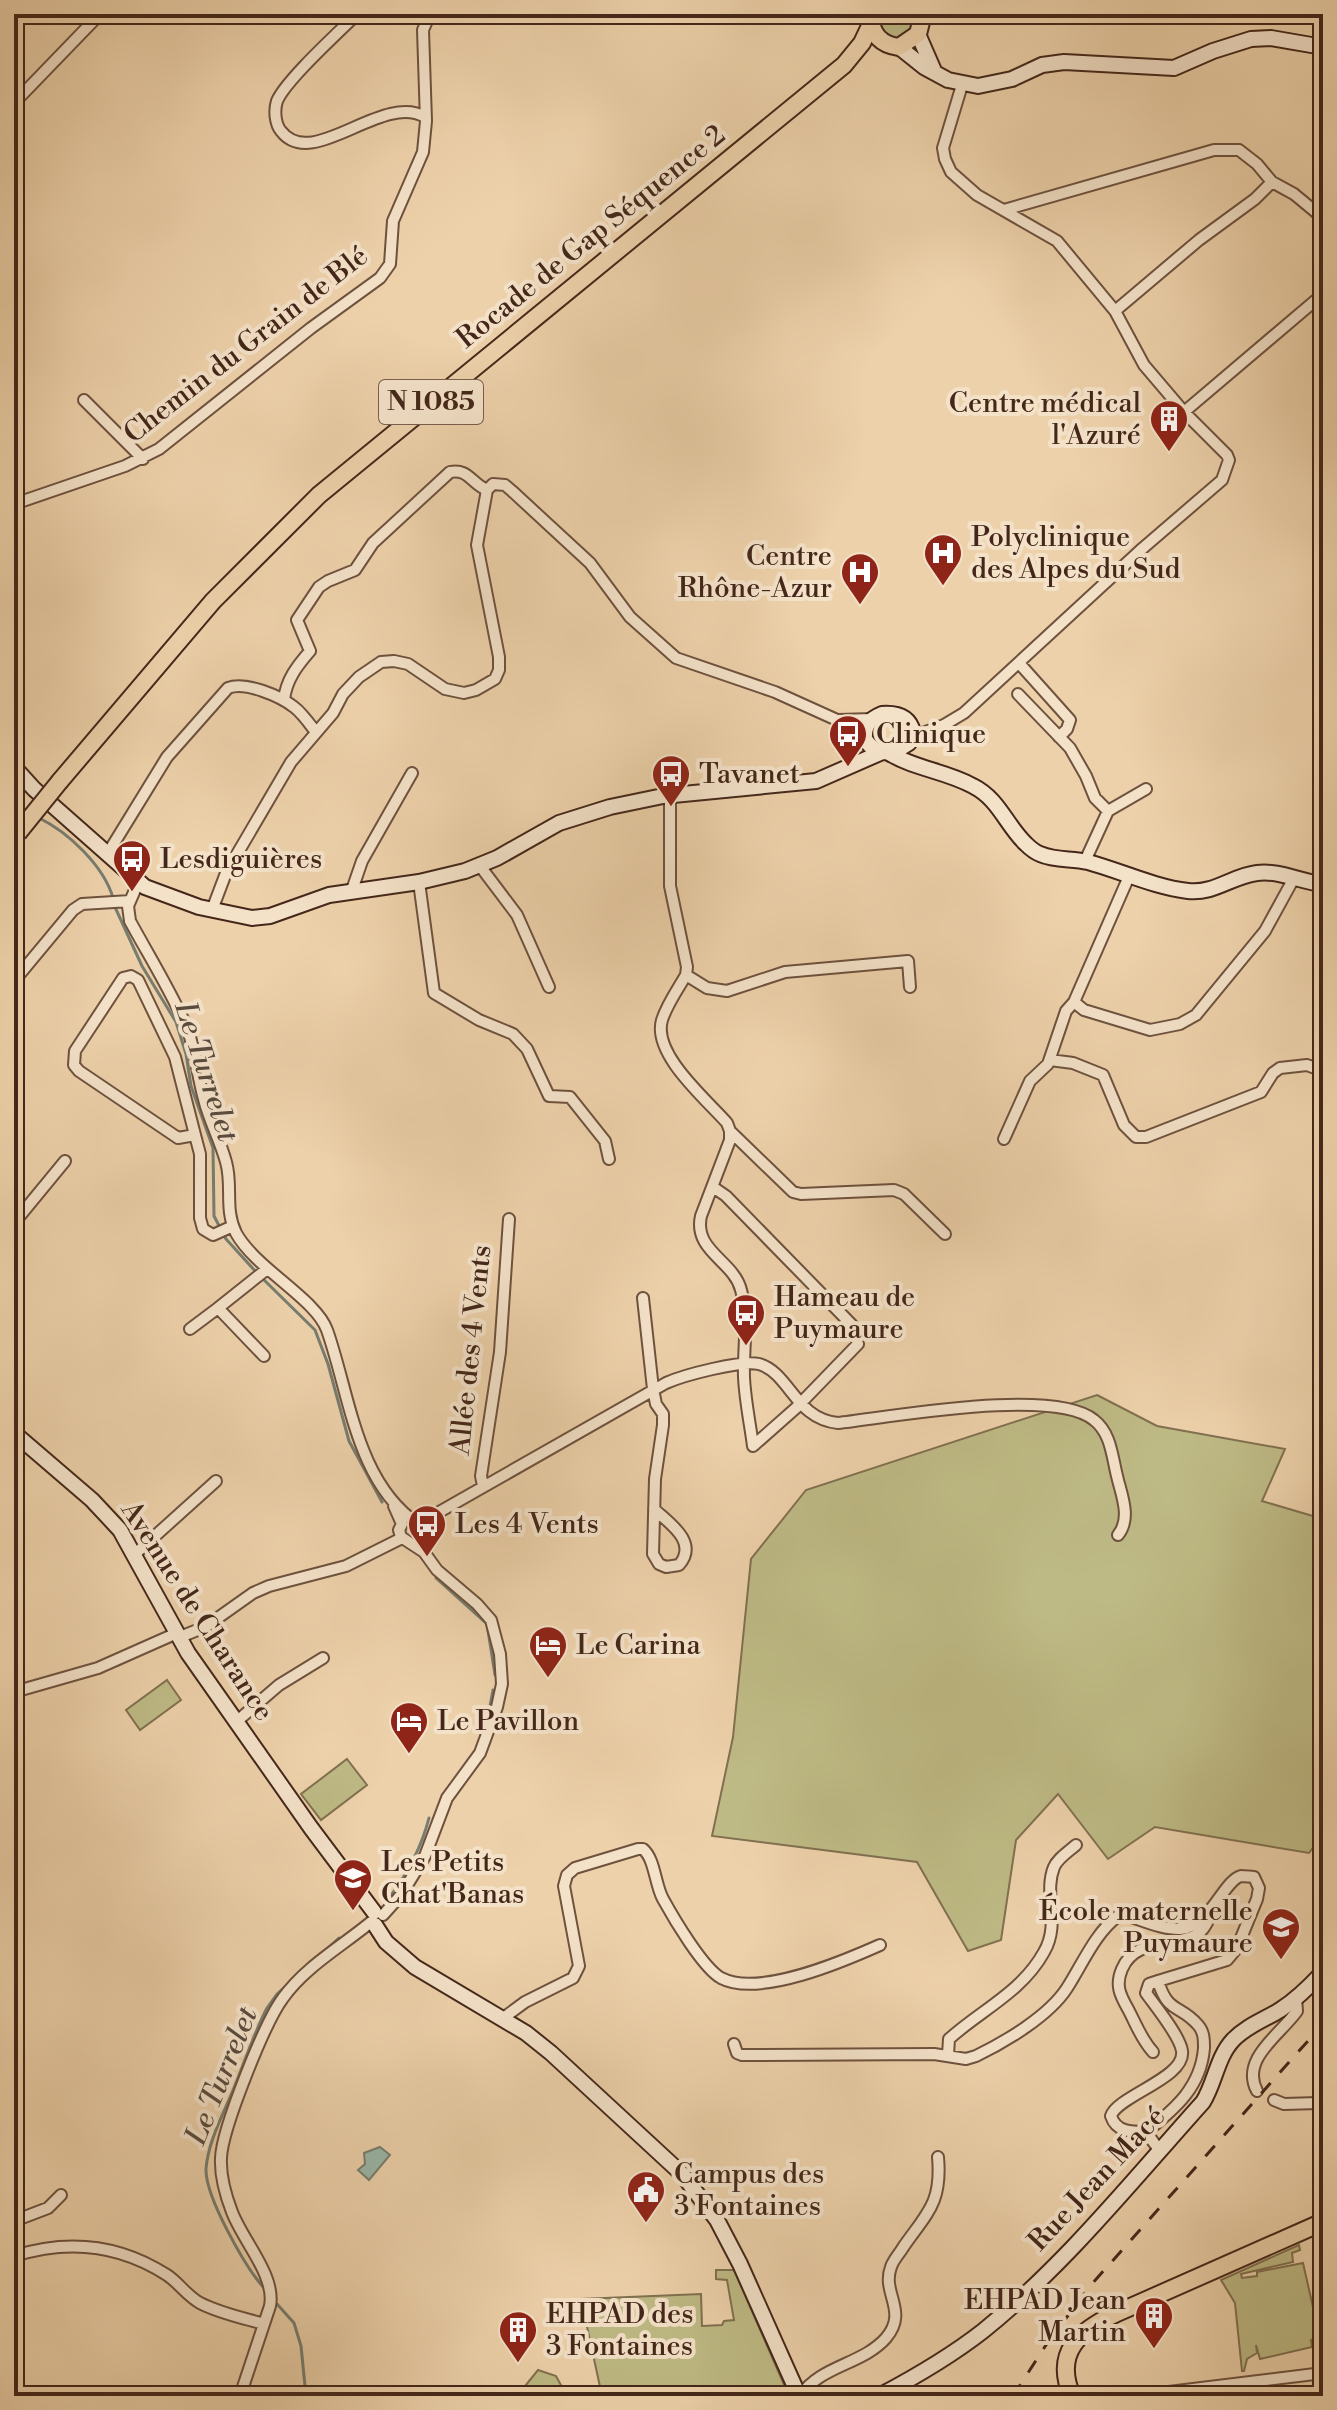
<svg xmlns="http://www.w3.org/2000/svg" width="1337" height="2410" viewBox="0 0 1337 2410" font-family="'Libre Bodoni',serif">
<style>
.green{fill:#beba85;stroke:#817050;stroke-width:2}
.water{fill:#99b7a9;stroke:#777d70;stroke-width:2}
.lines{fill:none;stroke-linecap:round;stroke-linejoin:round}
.stream{stroke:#777d70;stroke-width:3}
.street-casing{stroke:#6e523e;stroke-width:14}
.secondary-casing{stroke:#44271a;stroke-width:18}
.primary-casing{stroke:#44271a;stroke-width:20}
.street{stroke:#f3e1c8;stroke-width:10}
.secondary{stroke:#f3e1c8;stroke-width:14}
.primary{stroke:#edd1aa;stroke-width:16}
.rail{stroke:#44271a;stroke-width:3;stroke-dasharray:14 14;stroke-linecap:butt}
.primary-bridge-casing{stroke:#44271a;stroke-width:20;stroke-linecap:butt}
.primary-bridge{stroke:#edd1aa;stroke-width:16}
.labels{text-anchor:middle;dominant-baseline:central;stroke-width:8;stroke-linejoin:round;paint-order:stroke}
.shield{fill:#f3e1c8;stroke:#785f4e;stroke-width:2}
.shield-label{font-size:26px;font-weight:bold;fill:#44271a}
.street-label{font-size:28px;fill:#44271a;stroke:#f3e1c8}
.poi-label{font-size:28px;fill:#44271a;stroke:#f3e1c8;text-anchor:start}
.water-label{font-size:30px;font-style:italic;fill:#594b3e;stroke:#f3e1c8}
</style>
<rect width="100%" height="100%" fill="#edd1aa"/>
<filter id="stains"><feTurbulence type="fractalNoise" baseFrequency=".0025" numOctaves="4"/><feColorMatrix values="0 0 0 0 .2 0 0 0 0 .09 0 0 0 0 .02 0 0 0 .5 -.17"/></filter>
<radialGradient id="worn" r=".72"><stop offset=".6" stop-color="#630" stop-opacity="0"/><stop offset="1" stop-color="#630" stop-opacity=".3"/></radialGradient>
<path class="green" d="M879,14h37l-6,21 -16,5 -14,-10z
M1097,1395l60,31 128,23 -23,52 61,18v315l-14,19 -154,-26 -47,32 -50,-65 -42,46 -15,100 -33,11 -51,-89 -205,-26 21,-99 18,-178 55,-69z
M167,1680l14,20 -41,30 -14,-20z
M347,1759l20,26 -46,35 -20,-26z
M1299,2245l1,5 -8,3 1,9 -52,12 1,4 15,-2v-4l46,-9 17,75 -9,2 1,7 -52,12 -4,-14 1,8 -10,6 -3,12h-2l-7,-68 -14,-23z
M716,2270h18l55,126h-187l-21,-97 120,-5 1,32 20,-1 2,-4 10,-1 -7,-40 -11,-1z
M538,2370l18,6 11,20h-50z"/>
<path class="water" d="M380,2147l10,8 -21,25 -11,-10 7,-6 -1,-11z"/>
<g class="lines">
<path class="stream" d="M14,805l14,7
M39,818c29,14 65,48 74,80
M114,905l28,61 34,56 10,32 5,32 22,62 1,68 12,23 31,34
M262,1278l53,52 13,34 21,77 33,61
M436,1578l51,46 8,51
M488,1717l5,-27
M389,1898c19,-25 32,-49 40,-80
M265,2289c-19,-20 -60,-93 -59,-120 2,-28 18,-56 28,-81 11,-27 20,-55 33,-80l10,-14 62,-56
M277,2304l17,19 7,23 5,50"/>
<g class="street-casing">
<path id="street" d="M357,14c-19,19 -71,66 -80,87 -3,9 -2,23 4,30 31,41 101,-39 144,-14
M14,103l86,-89
M1004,210l210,-60h25l18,14 15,18 22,12 29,24
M1115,311l84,-71 56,-41 17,-17
M84,400l59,59
M1184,412l139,-118
M14,504l111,-38 34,-17 152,-121 69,-50 10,-14 3,-43 30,-69 3,-31 -3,-91 7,-16
M1019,663l51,57 -3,9 -8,8
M1018,694l52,54 16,28 9,22 13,13
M284,700c2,-20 13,-34 26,-49l-13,-31 22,-33 9,-6 27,-11 18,-27 77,-71c18,-4 22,12 37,18
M838,720l34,-1
M912,737l32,-12 20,-12 179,-165 79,-68 7,-20 -2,-5 -43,-43 -40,-47 -29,-54 -58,-70 -80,-46 -26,-23 -6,-13 -2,-11 19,-63
M670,796v90l17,81 -1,8c-8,14 -19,29 -24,45 -10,34 44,79 65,103l3,8 63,61 8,2 93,-4 10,4 41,40
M108,853l59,-96 61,-69c17,-7 52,8 66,19 8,6 15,16 21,24
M1085,861l23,-50 38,-22
M480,866l37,49 32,72
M419,882l15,111 45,27 34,14 14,15 22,47 21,1 35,44 4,18
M138,883l-10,23 2,15c19,35 41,70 57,107 9,23 10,47 17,71 5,21 16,41 22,63 7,24 -2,47 10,71 19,35 80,66 91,97 23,65 29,152 91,194
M352,890l10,-29 50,-88
M212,910l14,-37 65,-111 42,-49 10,-19 16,-17 22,-15 13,-1 14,3 37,25 19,4 12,-3 19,-11 4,-9v-13l-22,-112 10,-55 6,-6 12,1 7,6 78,72 40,54 46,41 99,34 62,28 28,19
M686,975l21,13 20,3 58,-19 123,-11 2,26
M14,981l59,-71 9,-6 48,-3
M1074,1002l10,8 66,20 30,-6 16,-9 69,-84 29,-53
M1050,1060l23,3 30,12 21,50 12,12h10l115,-45 12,-19 7,-5 27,-3 16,6
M195,1135l-17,3 -99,-67 -5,-6 1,-14 48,-73 8,-2 7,4 37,77 20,78 5,19v64l3,11 10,6 20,-9
M1004,1139l26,-58 18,-17 18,-53 8,-9 56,-128
M713,1187l13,9 126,129 6,19 -62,64 -43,38c-3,-23 -8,-46 -9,-69 -1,-28 5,-59 -3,-87 -7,-29 -48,-39 -40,-74l29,-76v-9
M14,1223l51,-62
M643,1298l10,91 3,15 7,10v11l-8,54 -2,75 6,10 7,3 13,-2c20,-23 -10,-42 -25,-56
M190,1329l28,-21
M264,1356l-46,-48 49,-39
M483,1486l-2,-10 19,-124 9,-133
M418,1524l248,-141c18,-8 75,-23 93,-19 31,9 36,55 79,59 54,-6 216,-36 256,-3 17,13 18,36 23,56 4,18 15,42 1,59
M135,1554l81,-73
M180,1637l25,-10 48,-34 16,-7 77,-20 56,-28
M14,1692l84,-24 79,-35
M236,1722l43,-37 44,-27
M383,1915l18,-20 24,-39 22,-58 33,-45 17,-46 5,-23 -2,-30 -9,-34 -14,-16 -40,-34 -13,-18 -23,-15 -2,-7 3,-6 -8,-18
M502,2019l23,-17 48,-24 6,-12 -15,-80 3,-11 8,-7 63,-19h5c12,10 12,36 20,50 11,20 40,69 58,79 38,20 123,-17 159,-33
M734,2044l3,9 5,2 192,-1 32,5 10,-3c29,-14 73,-40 91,-68 15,-23 28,-55 51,-72l7,-1c17,5 38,15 56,14 29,-2 42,-48 60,-53 3,0 11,1 13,1l5,11 -2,11 -20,49 -10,12 -69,21c10,33 22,23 40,44 6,7 6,14 6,23 -3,39 -29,61 -58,84l14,19
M1153,2052c-12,-13 -17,-28 -25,-43 -8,-14 -13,-24 -6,-40 12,-29 46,-23 70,-32 11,-4 15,-14 20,-24
M948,2055l1,-16c32,-29 73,-47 95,-87 17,-29 -1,-58 10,-85 4,-9 14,-15 22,-22
M1257,2091c-17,-32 23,-56 40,-80l-1,-13
M1274,2100l10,4 34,-1 5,4
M1146,2132c-15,0 -30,0 -35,-16 6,-20 75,-38 71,-65 -2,-15 -26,-44 -36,-58l3,-9 9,-3
M14,2221l34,-13 13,-13
M14,2256c54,-17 105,-12 153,19 12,8 20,21 33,28 19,10 43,15 64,21
M240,2396l30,-90c6,-30 -27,-65 -38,-94 -7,-18 -12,-35 -11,-54 1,-29 44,-136 62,-160 22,-31 59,-52 88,-76
M800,2396c21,-31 62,-31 86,-58 23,-27 -5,-45 5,-71 2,-7 9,-14 13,-21 24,-34 38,-44 34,-89
M1136,2396l187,-23"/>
</g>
<g class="secondary-casing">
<path id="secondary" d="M918,34l17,39
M899,47l25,20 24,13 30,6 34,-7 30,-14 22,-3 110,6 39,-17 38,-12 20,-1 52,9
M882,714c15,-1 27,2 31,18l-4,11c-17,12 -33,14 -44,-4 -1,-14 5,-20 17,-25z
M889,753c26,16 57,18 84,33 26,13 33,39 53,58 4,4 9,8 14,10 16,7 32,4 48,8 33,9 66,25 100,29 26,3 44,-15 69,-18 22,-3 44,9 66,11
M14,767l20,22 111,98 54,20 53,11 18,-2 59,-21 90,-13 46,-11 32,-13 62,-35 51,-16 53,-11 153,-15 64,-28
M14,1433l78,67 28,30 68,123 123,175 63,84
M375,1925l11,17 29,25 111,66 25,20 131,121 35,46 23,44 59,132
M879,2396c36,-19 72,-40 104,-65 82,-66 149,-150 220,-229 12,-19 14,-45 30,-62 13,-14 31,-20 47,-30 17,-11 30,-24 43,-38"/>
</g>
<g class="primary-casing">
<path id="primary" d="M871,17c0,18 11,28 28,30l19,-13 5,-20
M60,781l153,-180 106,-106 525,-430 18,-22 9,-19
M1072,2396c-19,-44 8,-66 45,-83l206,-91"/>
</g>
<use href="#street" class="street"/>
<use href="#secondary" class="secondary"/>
<use href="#primary" class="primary"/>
<path class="rail" d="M1013,2396l33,-51 45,-60 232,-261"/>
<g class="primary-bridge-casing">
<path id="primary-bridge" d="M18,833l42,-52"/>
</g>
<use href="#primary-bridge" class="primary-bridge"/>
</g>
<defs>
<g id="building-pin" transform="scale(2)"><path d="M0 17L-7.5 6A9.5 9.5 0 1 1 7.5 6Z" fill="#8f2418" stroke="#f3e1c8"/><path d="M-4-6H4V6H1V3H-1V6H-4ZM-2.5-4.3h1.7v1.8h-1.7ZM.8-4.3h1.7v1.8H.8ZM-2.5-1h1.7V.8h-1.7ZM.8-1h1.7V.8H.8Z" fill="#fff"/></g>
<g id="hospital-pin" transform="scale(2)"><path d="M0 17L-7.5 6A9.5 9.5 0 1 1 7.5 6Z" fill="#8f2418" stroke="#f3e1c8"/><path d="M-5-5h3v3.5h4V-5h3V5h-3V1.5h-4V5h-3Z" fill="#fff"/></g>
<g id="bus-pin" transform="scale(2)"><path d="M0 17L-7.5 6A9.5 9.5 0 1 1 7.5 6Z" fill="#8f2418" stroke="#f3e1c8"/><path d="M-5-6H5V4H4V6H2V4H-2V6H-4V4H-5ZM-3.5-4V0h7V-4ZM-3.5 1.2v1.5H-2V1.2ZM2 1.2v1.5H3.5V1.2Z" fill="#fff"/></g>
<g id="hotel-pin" transform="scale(2)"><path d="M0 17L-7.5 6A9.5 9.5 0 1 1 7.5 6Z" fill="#8f2418" stroke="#f3e1c8"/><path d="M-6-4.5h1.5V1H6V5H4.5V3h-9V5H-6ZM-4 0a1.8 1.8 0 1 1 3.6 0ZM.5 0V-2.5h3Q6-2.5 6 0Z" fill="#fff"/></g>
<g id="school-pin" transform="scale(2)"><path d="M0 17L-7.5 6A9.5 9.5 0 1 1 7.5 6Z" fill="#8f2418" stroke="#f3e1c8"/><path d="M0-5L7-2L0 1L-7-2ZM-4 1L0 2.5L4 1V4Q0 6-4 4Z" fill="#fff"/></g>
<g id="civic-pin" transform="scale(2)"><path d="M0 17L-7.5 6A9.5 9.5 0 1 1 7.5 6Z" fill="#8f2418" stroke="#f3e1c8"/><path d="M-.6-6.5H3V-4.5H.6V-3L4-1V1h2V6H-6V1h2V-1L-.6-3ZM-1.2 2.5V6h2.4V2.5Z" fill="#fff"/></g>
</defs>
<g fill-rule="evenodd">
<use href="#building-pin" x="1169" y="419"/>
<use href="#hospital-pin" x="943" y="553"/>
<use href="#hospital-pin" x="860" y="572"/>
<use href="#bus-pin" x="848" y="734"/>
<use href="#bus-pin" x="671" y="774"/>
<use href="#bus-pin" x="132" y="859"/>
<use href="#bus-pin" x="746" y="1313"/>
<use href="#bus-pin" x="427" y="1524"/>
<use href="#hotel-pin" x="548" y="1645"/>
<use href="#hotel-pin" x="409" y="1721"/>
<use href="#school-pin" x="353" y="1878"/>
<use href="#school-pin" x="1281" y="1927"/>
<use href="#civic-pin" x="646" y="2190"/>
<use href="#building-pin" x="1154" y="2316"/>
<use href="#building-pin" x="518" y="2330"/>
</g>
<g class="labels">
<rect class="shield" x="379" y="380" width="104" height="44" rx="6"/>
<g class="shield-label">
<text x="431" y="402">N 1085</text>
</g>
<g class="street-label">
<text transform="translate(591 237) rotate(-39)">Rocade de Gap Séquence 2</text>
<text transform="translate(246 345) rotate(-38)">Chemin du Grain de Blé</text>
<text transform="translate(471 1350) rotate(-84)">Allée des 4 Vents</text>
<text transform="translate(197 1611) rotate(57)">Avenue de Charance</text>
<text transform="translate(1097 2179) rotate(-47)">Rue Jean Macé</text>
</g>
<g class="poi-label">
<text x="1141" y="403" text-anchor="end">Centre médical<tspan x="1141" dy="32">l'Azuré</tspan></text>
<text x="971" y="537">Polyclinique<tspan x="971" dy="32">des Alpes du Sud</tspan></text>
<text x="832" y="556" text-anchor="end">Centre<tspan x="832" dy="32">Rhône-Azur</tspan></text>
<text x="876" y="734">Clinique</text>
<text x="699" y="774">Tavanet</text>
<text x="160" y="859">Lesdiguières</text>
<text x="774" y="1297">Hameau de<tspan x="774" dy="32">Puymaure</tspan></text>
<text x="455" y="1524">Les 4 Vents</text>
<text x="576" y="1645">Le Carina</text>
<text x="437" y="1721">Le Pavillon</text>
<text x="381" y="1862">Les Petits<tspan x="381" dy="32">Chat'Banas</tspan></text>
<text x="1253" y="1911" text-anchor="end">École maternelle<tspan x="1253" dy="32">Puymaure</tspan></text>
<text x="674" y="2174">Campus des<tspan x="674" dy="32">3 Fontaines</tspan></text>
<text x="1126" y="2300" text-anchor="end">EHPAD Jean<tspan x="1126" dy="32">Martin</tspan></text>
<text x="546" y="2314">EHPAD des<tspan x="546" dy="32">3 Fontaines</tspan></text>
</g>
<g class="water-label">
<text transform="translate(206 1072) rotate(72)">Le Turrelet</text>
<text transform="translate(222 2076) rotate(-68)">Le Turrelet</text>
</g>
</g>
<rect width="1337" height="2410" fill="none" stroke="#edd1aa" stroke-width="48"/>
<rect x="16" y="16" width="1305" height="2378" fill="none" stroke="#44271a" stroke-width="4"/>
<rect x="24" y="24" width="1289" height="2362" fill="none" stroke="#44271a" stroke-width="2"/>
<rect width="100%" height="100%" filter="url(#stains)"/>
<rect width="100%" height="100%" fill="url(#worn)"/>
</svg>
